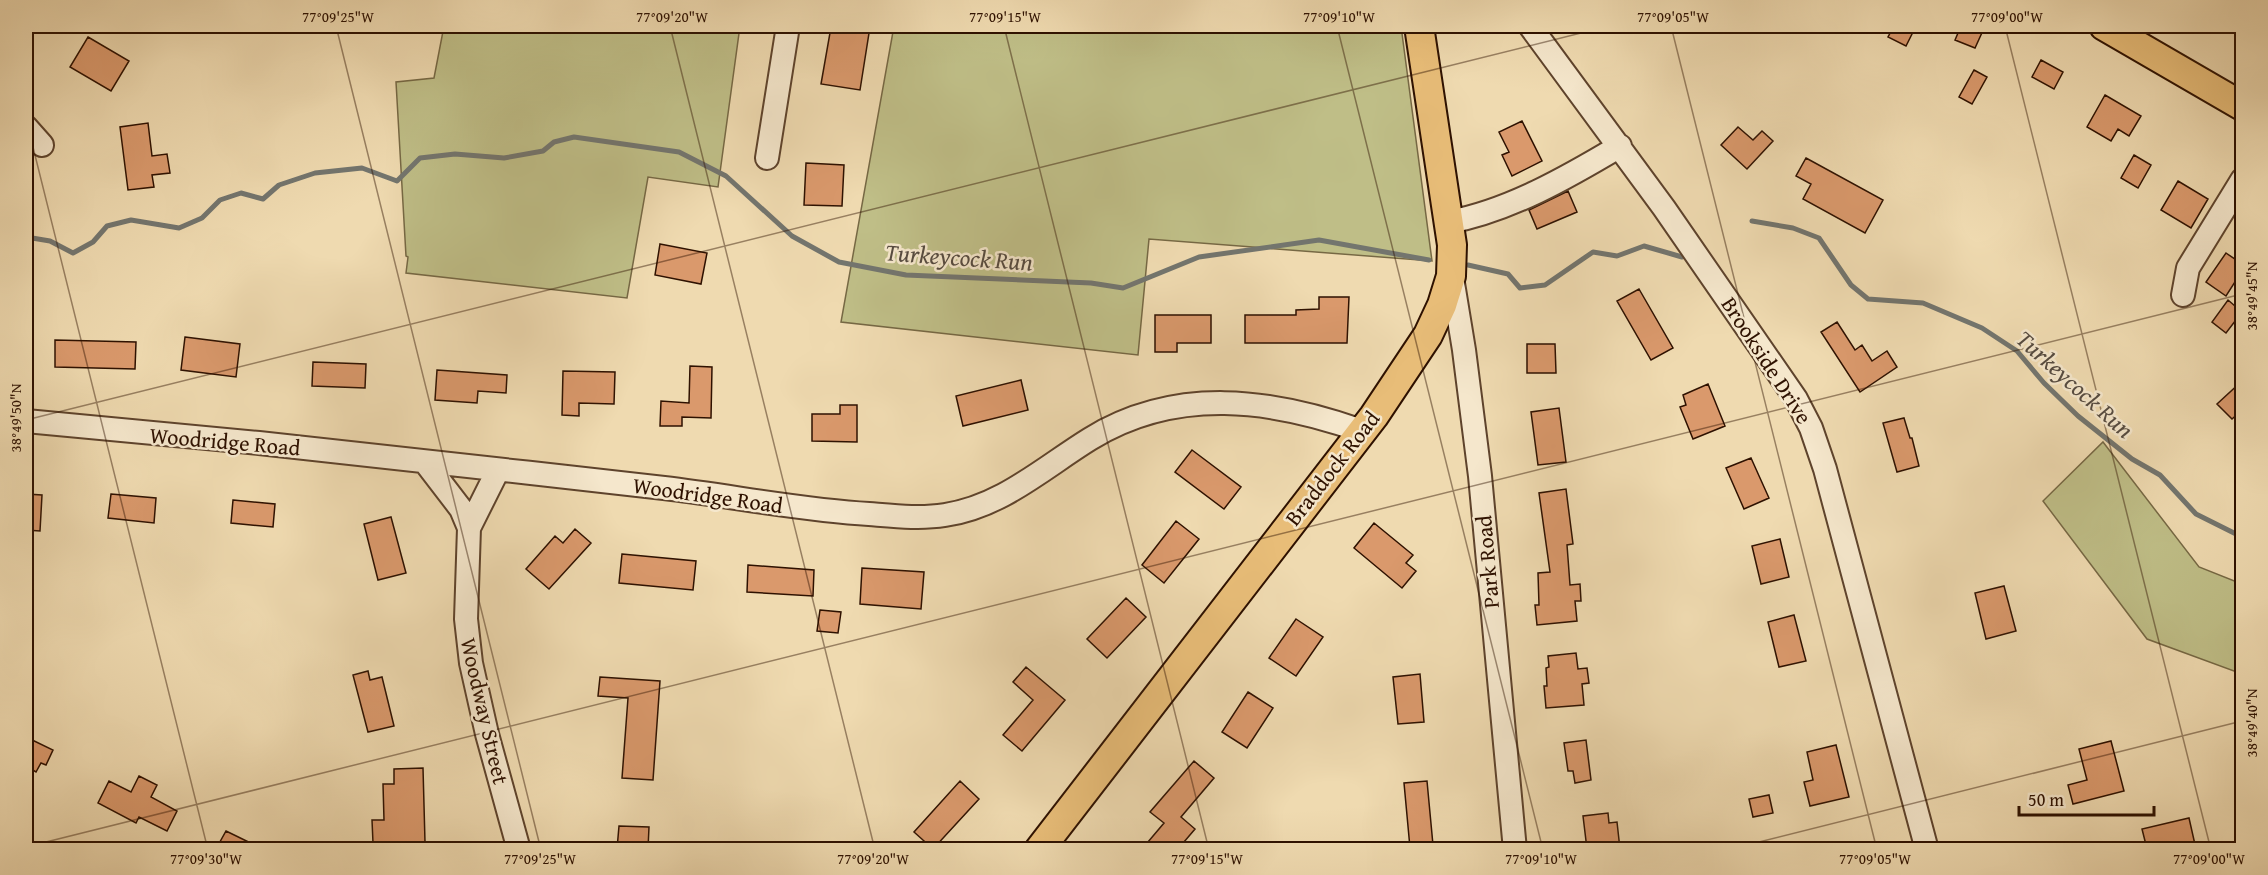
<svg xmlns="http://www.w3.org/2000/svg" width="2268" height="875" viewBox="0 0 2268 875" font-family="'Gentium Book Plus',serif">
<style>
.green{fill:#bfbe87;stroke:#766844;stroke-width:1.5}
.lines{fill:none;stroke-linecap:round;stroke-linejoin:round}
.stream{stroke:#73756e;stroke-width:5}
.building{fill:#da996c;stroke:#2e1100;stroke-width:1.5}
.minor-casing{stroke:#5e432c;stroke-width:26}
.major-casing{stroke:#2e1100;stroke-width:32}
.minor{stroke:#f5e7cc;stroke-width:22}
.major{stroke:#e8bd78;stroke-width:28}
.ticks{fill:none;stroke:#2e1100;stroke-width:1.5;stroke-opacity:0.45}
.labels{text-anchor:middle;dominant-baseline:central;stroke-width:5;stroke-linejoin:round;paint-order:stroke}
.street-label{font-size:22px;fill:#2e1100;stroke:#f5e7cc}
.water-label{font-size:24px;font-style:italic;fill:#564b40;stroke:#f5e7cc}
.neatline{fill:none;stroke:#2e1100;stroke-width:2}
.ticks-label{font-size:15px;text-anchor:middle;fill:#2e1100}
</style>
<rect width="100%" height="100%" fill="#efdab0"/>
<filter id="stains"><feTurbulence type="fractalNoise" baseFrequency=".00333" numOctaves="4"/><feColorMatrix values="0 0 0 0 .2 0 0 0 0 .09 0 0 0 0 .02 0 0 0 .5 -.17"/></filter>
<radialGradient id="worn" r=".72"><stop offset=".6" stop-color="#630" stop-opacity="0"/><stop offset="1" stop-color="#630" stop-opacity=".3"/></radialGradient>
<path class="green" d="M444,26h296l-22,161 -70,-10 -21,121 -221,-25 2,-16 -2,-1 -10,-174 38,-4z
M894,26h507l31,235 -283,-22 -11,116 -297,-33z
M2103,442l96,125 43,17v90l-95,-35 -104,-138z"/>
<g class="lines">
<path class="stream" d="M1752,221l41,7 26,10 32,47 17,14 55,4 59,25 35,23 27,32 34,33 54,43 28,16 36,39 46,23
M26,237l24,4 23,12 20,-11 14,-16 24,-6 48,8 23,-10 18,-18 21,-7 22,6 16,-14 36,-12 47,-5 35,13 23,-23 35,-4 49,4 39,-7 11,-9 20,-5 105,15 47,24 66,60 47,26 67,13 185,8 32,5 76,-31 120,-17 110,20
M1468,265l40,9 12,14 25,-3 48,-33 24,4 27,-10 38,11"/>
</g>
<path class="building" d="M1894,26h22l-10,20 -18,-9z
M1961,26h24l-10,22 -20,-8z
M831,27l38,6 -9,57 -39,-6z
M88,37l41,24 -18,30 -41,-24z
M2041,60l22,12 -9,17 -22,-12z
M1974,70l13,7 -15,27 -13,-7z
M2105,95l36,21 -12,20 -11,-7 -7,12 -24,-14z
M1522,121l20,40 -30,15 -10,-21 7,-3 -10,-20z
M148,123l4,33 15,-2 3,19 -18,2 2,12 -26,3 -8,-63z
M1738,127l15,13 9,-9 11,10 -26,28 -26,-24z
M2134,155l17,10 -13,23 -17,-10z
M1806,158l77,42 -18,33 -62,-34 8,-15 -15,-8z
M806,163l38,2 -2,41 -38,-1z
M2178,181l30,18 -17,29 -30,-18z
M1568,191l9,21 -40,17 -8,-19z
M660,244l47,9 -6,31 -46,-9z
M2226,253l16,11v7l-16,25 -20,-14z
M1639,289l34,59 -22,12 -34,-59z
M1319,297h30l-2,46h-102v-28h51v-5l23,-1z
M2228,300l14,12 -16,21 -14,-11z
M1155,315h56v28h-34v9h-22z
M1837,322l18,28 7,-5 10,16 15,-10 10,16 -37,25 -39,-60z
M185,337l55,7 -4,33 -55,-7z
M55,340l81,2 -1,27 -80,-2z
M1527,344h28l1,29h-29z
M313,362l53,2 -1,24 -53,-2z
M690,366l22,1 -1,51 -29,-1v9h-22l1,-25 28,2z
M437,370l70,5 -1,18 -28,-2 -1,12 -42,-3z
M563,371l52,1 -1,32 -35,-1v13l-17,-1z
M1021,380l7,30 -65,16 -7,-30z
M2242,381v29l-10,9 -15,-15z
M1708,384l17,42 -32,13 -13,-32 6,-2 -3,-10z
M840,405h17v37l-45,-1v-27h28z
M1559,408l7,54 -28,3 -7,-53z
M1904,418l6,20h2l7,28 -22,6 -14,-49z
M1192,450l49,37 -17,22 -49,-37z
M1751,458l18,40 -25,11 -18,-41z
M1566,489l7,55 -6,1 3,40 10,-1 1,17h-6l2,20 -40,4 -2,-20h4l-1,-32 12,-1 -11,-79z
M26,494l16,1 -2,36 -14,-1z
M111,494l45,4 -2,25 -46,-5z
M233,500l42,4 -2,23 -42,-4z
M391,517l15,56 -28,7 -14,-56z
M1176,521l23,18 -35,44 -22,-18z
M1374,523l39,32 -7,8 10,8 -14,17 -48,-40z
M575,529l16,14 -42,46 -23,-20 29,-33 8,7z
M1780,539l9,38 -28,7 -9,-38z
M622,554l74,7 -3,29 -74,-7z
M748,565l66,5 -1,26 -66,-4z
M862,568l62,4 -3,37 -61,-5z
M2004,586l12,45 -30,8 -11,-46z
M1126,598l20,19 -39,41 -20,-19z
M820,610l21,2 -3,21 -21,-2z
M1794,615l12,46 -27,6 -11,-45z
M1296,619l27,18 -27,39 -27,-18z
M1576,653l2,16 9,-1 2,15 -7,1 2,21 -38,3 -2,-22h3l-1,-18 3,-1 -1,-11z
M1026,667l39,33 -43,51 -19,-16 30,-35 -20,-18z
M368,671l2,9 12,-3 12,49 -26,6 -15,-57z
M1420,674l4,48 -26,2 -5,-47z
M600,677l60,4 -7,99 -31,-2 6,-80 -30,-2z
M1248,692l25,16 -26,40 -25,-16z
M26,737l27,13 -7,15 -5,-2 -5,9 -10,-6z
M1586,740l5,40 -16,3 -2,-12h-5l-4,-28z
M2111,741l13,50 -51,13 -5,-19 19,-5 -8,-31z
M1836,745l13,52 -39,9 -6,-24 9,-2 -6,-28z
M1194,761l20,17 -33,39 14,12 -17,20h-36l22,-26 -14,-11z
M423,768l2,74 -52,1 -1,-23h12l-1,-36h11v-15z
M139,776l18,9 -6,12 26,14 -10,20 -28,-14 -3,6 -38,-20 11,-22 22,11z
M960,781l19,18 -46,50 -19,-17z
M1427,781l6,64 -23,3 -6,-65z
M1769,795l4,18 -20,4 -4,-18z
M1608,813l1,10 8,-1 3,27h-33l-4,-33z
M2189,818l7,31h-49l-5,-20z
M619,826l30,1 -1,22h-31z
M226,831l37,18h-47z"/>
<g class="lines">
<g class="minor-casing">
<path id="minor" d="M1530,26l134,182 132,191 15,29 14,41 102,381
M26,127l16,18
M767,158l21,-132
M1449,222c60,-11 119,-45 171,-76
M1452,277l12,73 16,126 35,374
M2183,295l5,-27 54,-88
M26,421c77,8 155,14 233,22 135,14 270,30 405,45 68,8 136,22 205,26 25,2 51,5 76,1 56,-8 98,-47 145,-76 86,-53 182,-40 272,-8
M425,462l36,47 8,19
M498,470l-29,58 -3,91 5,44 16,71 32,116"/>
</g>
<g class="major-casing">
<path id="major" d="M2104,26l138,80
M1039,850l335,-434 54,-81 14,-30 9,-29 1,-31 -33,-219"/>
</g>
<use href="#minor" class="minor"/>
<use href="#major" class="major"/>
</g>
<path class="ticks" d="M336,26l205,824M670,26l205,824M1004,26l205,824M1337,26l206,824M1671,26l206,824M2005,26l206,824M26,119l182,731M26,420l1583,-394M26,847l2216,-553M1727,850l515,-129"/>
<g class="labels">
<g class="street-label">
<text transform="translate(1767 360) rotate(57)">Brookside Drive</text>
<text transform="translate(225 441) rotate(5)">Woodridge Road</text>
<text transform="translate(1332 468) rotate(-52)">Braddock Road</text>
<text transform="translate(708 495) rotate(8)">Woodridge Road</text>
<text transform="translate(1487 562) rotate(-95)">Park Road</text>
<text transform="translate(485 711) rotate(77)">Woodway Street</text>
</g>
<g class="water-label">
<text transform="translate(959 257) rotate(4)">Turkeycock Run</text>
<text transform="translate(2075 384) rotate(42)">Turkeycock Run</text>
</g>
</g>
<rect width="2268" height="875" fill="none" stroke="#efdab0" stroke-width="66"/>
<path d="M2019 806v9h135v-9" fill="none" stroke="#2e1100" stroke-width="3"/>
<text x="2028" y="806" font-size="18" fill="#2e1100" stroke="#f5e7cc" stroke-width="4.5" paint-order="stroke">50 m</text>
<rect x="33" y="33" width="2202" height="809" class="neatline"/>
<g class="ticks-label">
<text x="338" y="22">77°09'25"W</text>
<text x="672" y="22">77°09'20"W</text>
<text x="1005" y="22">77°09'15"W</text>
<text x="1339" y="22">77°09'10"W</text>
<text x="1673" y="22">77°09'05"W</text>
<text x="2007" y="22">77°09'00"W</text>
<text transform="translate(2252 296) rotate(-90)" y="5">38°49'45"N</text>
<text transform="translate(16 418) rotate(-90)" y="5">38°49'50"N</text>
<text transform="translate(2252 723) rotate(-90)" y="5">38°49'40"N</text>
<text x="206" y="864">77°09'30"W</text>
<text x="540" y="864">77°09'25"W</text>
<text x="873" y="864">77°09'20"W</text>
<text x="1207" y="864">77°09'15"W</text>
<text x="1541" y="864">77°09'10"W</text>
<text x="1875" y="864">77°09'05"W</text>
<text x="2209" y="864">77°09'00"W</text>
</g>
<rect width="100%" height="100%" filter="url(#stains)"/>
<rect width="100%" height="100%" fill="url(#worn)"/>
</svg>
